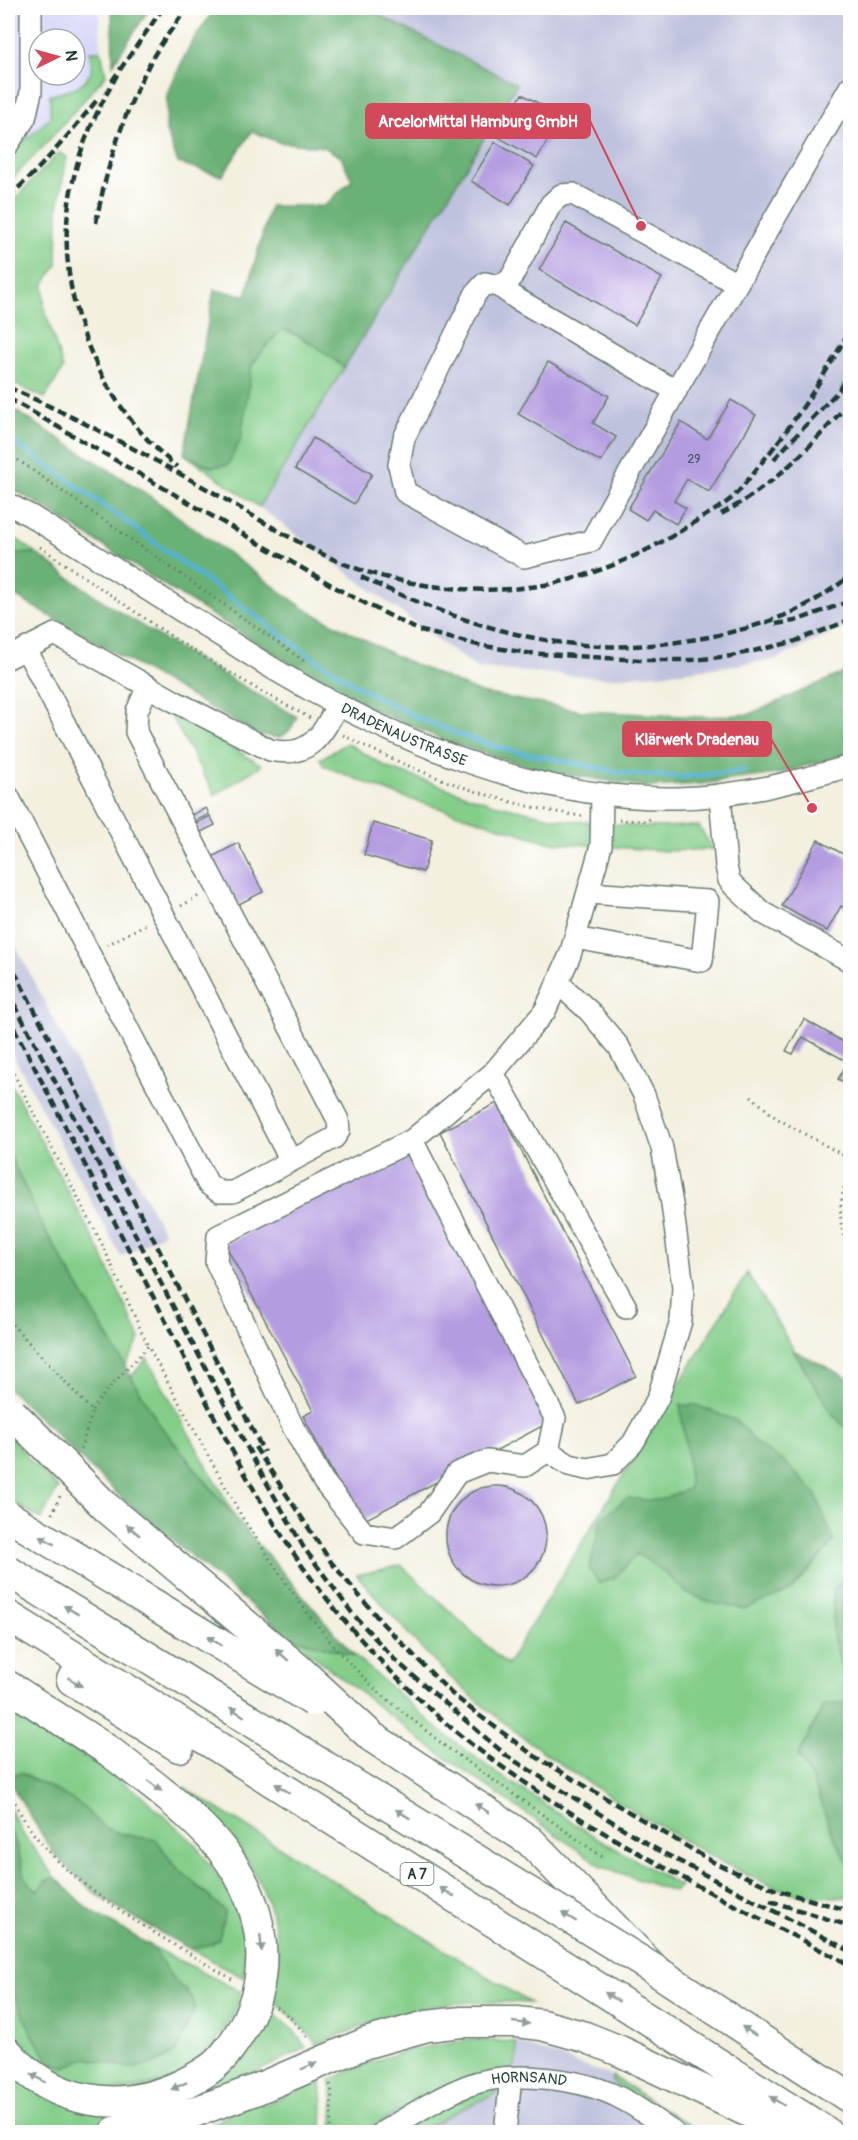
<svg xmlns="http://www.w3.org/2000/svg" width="858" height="2140" viewBox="0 0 858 2140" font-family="Pangolin,sans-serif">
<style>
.built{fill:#d7d7f8;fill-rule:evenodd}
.industrial{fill:#bfc2dd}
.green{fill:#84ce8a;stroke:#52865f;stroke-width:1.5}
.forest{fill:#6bb176;stroke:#457755;stroke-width:1.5}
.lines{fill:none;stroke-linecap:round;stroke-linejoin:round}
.stream{stroke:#53b2d1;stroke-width:5}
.building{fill:#b49ce0}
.minor-casing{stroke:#697c70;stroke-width:24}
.highway-casing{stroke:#697c70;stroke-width:33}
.path{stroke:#697c70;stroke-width:3;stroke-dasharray:1.5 4.5;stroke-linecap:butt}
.minor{stroke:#fff;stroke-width:21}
.highway{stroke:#fff;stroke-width:30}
.rail{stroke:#1f3d34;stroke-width:4.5;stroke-dasharray:9 4.5;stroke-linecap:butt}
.highway-bridge-casing{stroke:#697c70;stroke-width:33;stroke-linecap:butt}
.highway-bridge{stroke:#fff;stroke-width:30}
.oneway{fill:#8f9e9a}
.labels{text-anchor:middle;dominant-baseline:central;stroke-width:4.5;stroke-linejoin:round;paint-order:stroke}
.number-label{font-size:12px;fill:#44555f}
.shield{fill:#fff;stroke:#627771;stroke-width:1.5}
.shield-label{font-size:14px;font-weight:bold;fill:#1f3d34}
.street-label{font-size:15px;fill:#1f3d34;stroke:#fff}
.leader{fill:none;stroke:#d1495b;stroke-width:2}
.callout-dot{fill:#d1495b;stroke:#fff;stroke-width:2}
.callout{fill:#d1495b;stroke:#d1495b;stroke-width:2}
.callout-label{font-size:16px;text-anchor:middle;font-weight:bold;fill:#fff}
</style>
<rect width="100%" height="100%" fill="#fff"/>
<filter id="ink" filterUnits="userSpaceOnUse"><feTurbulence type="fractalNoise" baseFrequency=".0167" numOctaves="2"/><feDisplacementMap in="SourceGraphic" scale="12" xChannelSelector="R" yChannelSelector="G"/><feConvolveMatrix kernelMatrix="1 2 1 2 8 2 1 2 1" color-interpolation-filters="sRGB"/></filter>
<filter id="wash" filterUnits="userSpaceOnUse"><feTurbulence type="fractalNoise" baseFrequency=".008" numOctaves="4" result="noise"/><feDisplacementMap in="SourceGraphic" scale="24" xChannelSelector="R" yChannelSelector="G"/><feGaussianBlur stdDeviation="1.35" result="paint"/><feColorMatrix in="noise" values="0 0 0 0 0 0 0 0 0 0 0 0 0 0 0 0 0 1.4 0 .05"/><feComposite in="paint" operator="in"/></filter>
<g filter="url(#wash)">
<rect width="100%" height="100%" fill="#f3f0df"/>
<path class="built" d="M8,8h91l2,43 -11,1 1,19 -9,11 -13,9 -19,4v23l-42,38zM39,39h36v36h-36z"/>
<path class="industrial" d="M365,8h485v617l-76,35 -92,12 -77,6 -129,-10 -217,-161 258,-423z
M8,931l156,302 -43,24 -113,-211z
M516,2042l96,34 1,6 75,50h-326l64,-35 91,-37z"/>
<path class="green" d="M90,51h11l5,24 -63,72 -35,36v-27l42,-38v-23c14,-3 35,-7 41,-24 1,-5 -1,-14 -1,-20z
M59,153l8,4 -9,50 -1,58 -13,19v22l19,63 -18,29 -37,-17v-175z
M283,329c24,10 42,22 61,39l-85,139 -75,-53 26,13 35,-68 7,-34 14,-19z
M8,533l28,20 -19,1 -9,5z
M172,718l18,6 72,41 -47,30z
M347,743l41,25 102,35 74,17 82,7 53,-1 14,23 -46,2 -119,-9 -154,-48 -70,-28 -4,-7z
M8,1079l94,176 38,84 -15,27 -82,-139 -35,-76z
M747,1273l86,141 17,19v140l-17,17v45l9,32h8v35l-26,3 -26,51 15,25 19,52 18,34v30c-15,-1 -34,1 -50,-2 -37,-9 -86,-37 -119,-56 -82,-47 -162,-99 -232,-163 -33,-31 -62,-67 -92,-101l44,-10 106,100z
M147,1358l89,160 -77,-94 -28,-47z
M8,1432l20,26 30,30 -17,31 -33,-20z
M288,1636l67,20 88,77 52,39 89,58 96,56 -6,6 -71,-25 -177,-123z
M8,1706l132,88 55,50 36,51 14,45 -1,38 -104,-57 -44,-27 -41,-39 -39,-62 -8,-18z
M183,1787l347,216c-39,-2 -78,-2 -116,7 -33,8 -65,22 -97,34l-21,-24 -24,-21c6,-17 7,-35 5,-54 -6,-68 -47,-111 -94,-158z
M8,1805l15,29 32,43 32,32 66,38 88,45 -7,23 -24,36 -35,28 -55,15 -78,-22 -34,-35z
M269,2010l25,21 12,17 -109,53 -88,23 -44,5h-34l-23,-7v-55l42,33 171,-27 16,-7 11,-12z
M471,2040l45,2 1,18 -4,11 -87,26 -64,35h-30l2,-31 -4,-21 33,-15 46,-15z
M612,2076l88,56h-12l-76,-50z
M321,2082l2,22 -1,28h-123l27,-16 31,-15 5,4z
M494,2088l3,5 -42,19 -36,20h-20l51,-28z"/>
<path class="forest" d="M112,8h38l-37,56z
M216,8h149l152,76 -173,284c-19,-17 -37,-30 -61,-39l-17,17 -14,19 -11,73 -13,27 -17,2 -27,-13 30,-164 32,5 24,-89h54l28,-26 -11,-23 -17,-10 -46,-5 -26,-11 -30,45 -44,-13 -12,-32 1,-37 24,-51z
M11,408l136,86 158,115 97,50 79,34 102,18 120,6 47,-3 100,-44v83l-73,21 -76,10 -52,3 -106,-16 -92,-28 -107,-46 -161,-100 -149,-96 -26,-14v-71z
M36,553c82,63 172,113 261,164 -11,25 -19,22 -42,16l-247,-141v-33l9,-5z
M8,1151l35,76 116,197 62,77 134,155 -67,-20 -162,-134 -118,-114z
M793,1350l57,29v54l-19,-21z
M680,1405h16l41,16 20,23 31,21 27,28 19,49 -43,48 -46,19 -30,-5 -28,-11 -29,-26 -21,-13 -22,23 -15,7 -11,-15 12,-50 26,-21c30,4 35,4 62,-10l-1,-29z
M850,1573v94l-8,1 -9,-33v-45z
M850,1702v165l-18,-34 -19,-52 -15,-25 26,-51z
M21,1773c19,11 40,18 58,31 11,8 19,22 32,26 15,6 31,8 46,10l15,23 53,48 -6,28 -8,5 -21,5 -50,-28 -44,-27 -41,-39 -39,-62 -8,-17z
M8,1828c2,4 5,9 7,13 8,18 4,40 24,50l6,-10 10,-4 32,32 66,38 17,28 23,24 2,10 -19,43 -22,12 -24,4 -44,-10 -21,9 -16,-5 -17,-28 -24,-52z"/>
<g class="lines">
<path class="stream" d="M8,438l58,40 243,177 55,35 52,27 44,18 44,14 124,25 54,3 64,-6"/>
</g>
<g id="blocks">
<path class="building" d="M522,94l39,22 -24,43 -39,-22z
M495,142l39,24 -24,39 -39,-24z
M566,223l96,55 -27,47 -96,-55z
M548,362l61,34 -16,27 23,14 -15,25 -83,-48z
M731,400l25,15 -47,77 -22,-13 -13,22 12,7 -10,16 -23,-14 -7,10 -18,-11 53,-87 26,17z
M313,438l59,36 -18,30 -59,-35z
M206,808l3,6 -15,8 -3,-7z
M210,816l5,9 -16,8 -4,-9z
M373,823l59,17 -9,32 -59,-17z
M818,840l32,18v53l-9,-5 -14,25 -45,-25z
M238,843l25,49 -26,13 -25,-48z
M804,1019l46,27v40l-12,-7 10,-17 -45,-25 -10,17 -7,-3z
M497,1103l139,273 -57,29 -139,-273z
M407,1149l143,273 -191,101 -56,-107 10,-5 -88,-167z
M446 1536a50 50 0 1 1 100 0a50 50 0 1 1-100 0Z"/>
</g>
</g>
<g filter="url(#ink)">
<use href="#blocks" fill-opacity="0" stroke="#697c70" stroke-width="1.5"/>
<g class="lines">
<g class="minor-casing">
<g id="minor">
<path d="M8,144l17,-26 6,-26v-84"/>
<path d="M737,284l-164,-90 -12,1 -10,9 -41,76 -11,6 -14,-3 -9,10 -72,145 -5,27 6,27 119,65 67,-16 88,-156 171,-298"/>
<path d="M499,286l18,13 159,92"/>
<path id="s1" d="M8,504l23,12c55,35 110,69 165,104 29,18 58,38 88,55 118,69 254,126 393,123 60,-1 117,-16 173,-32"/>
<path d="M26,649l265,512"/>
<path d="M8,658l47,-24 119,67 96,49c40,9 52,-15 68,-46"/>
<path d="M720,795l6,71 3,14 5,6 29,27 87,48"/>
<path d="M8,796l200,388 11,8h14l101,-54 5,-7 -1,-11 -202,-388 1,-21 11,-25"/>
<path d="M575,938l127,23 6,-60 -120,-8"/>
<path d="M493,1073l133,234"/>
<path d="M412,1140l143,278 -7,33 -23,15 -38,-5 -30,12 -28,40 -33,25 -32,-5 -41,-52 -30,-54 -77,-165 2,-26 194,-96 81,-67 52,-62 25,-56 31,-109 1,-52"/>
<path d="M548,1451l21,14 18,4 26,-5 20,-21 25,-45 23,-77 2,-34 -11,-83 -10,-56 -18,-53 -25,-48 -30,-36 -31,-28"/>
<path id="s2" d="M383,2132c27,-16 55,-35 84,-46 42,-17 118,-8 157,14 17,9 33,22 49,32"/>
<path d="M505,2132l6,-54"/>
</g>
</g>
<g class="highway-casing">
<path id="highway" d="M8,1616l123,76 695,440
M72,1680l107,67
M8,1686l101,65
M372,1737l158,104 125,129 195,128
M462,2022h55l25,3 43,12 35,14 152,72
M8,2053c47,52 111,61 173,32 17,-8 34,-17 45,-32
M115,2132l60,-13 80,-29"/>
</g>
<path class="path" d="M8,453l299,210
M40,547l141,96 81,49 48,26
M343,735c74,38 156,70 239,81
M619,820l28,1 6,-4
M181,906l18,-10
M107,945l39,-21
M8,1063l94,181 46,102
M751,1096l25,22 74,41
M850,1164c-10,36 -15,54 0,90
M8,1320l84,91 -11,38
M92,1411c15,-25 38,-43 56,-65l94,171 56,84 40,50 38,39 69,56 159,112
M52,1514l8,-18
M8,1786c6,14 12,29 21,41 43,64 141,114 206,154
M276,2007l14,10 20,23
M330,2084l2,8 -2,40"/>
<use href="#minor" class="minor"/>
<use href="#highway" class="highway"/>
<path class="rail" d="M117,75c-19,34 -36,68 -44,106 -24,104 22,220 104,286
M112,81l51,-73
M8,197c34,-29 61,-63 89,-97
M96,223c11,-59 29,-114 57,-166 10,-17 23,-33 34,-49
M8,387c65,29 129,63 192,98 45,25 88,54 135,75 69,30 164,39 237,19 42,-12 81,-30 118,-54 14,-9 30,-17 42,-27 10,-9 18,-21 26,-31 36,-43 65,-89 92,-137
M8,398l337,195 73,37 60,15 50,8 111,7h53l39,-4 62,-14 57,-22
M774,459l65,-69 11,-19
M721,514c52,-27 92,-69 129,-113
M361,577c74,35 157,66 240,69 36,2 73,-3 108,-9 39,-8 78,-19 111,-40 11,-7 21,-14 30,-21
M776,624l19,-3 55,-20
M8,959l256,493
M8,992l249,474 47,82 48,65 43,47 112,96 149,93 194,102
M8,1016c50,97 101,195 151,292 42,82 82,167 133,243 45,67 101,127 163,180 30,25 63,47 96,69 96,62 198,113 299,165
M255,1447l76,115 52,62 69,70 28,22 53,39 182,108 61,27 74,21
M770,1901l80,25"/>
<g class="highway-bridge-casing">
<path id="highway-bridge" d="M12,1413l95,95 190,160 75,69
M8,1516l305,185
M8,1571l647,399
M109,1751c35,27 71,53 101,85 59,64 71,148 16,217
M255,2090l111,-47 61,-17 35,-4"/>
</g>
<use href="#highway-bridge" class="highway-bridge"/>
</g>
<defs><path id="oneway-solid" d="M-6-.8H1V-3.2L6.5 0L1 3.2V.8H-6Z" transform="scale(1.5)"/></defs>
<g class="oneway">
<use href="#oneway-solid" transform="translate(133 1530) rotate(-140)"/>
<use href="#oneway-solid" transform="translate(47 1540) rotate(-149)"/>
<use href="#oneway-solid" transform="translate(71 1610) rotate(-149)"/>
<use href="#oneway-solid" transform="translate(214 1641) rotate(-149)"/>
<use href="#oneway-solid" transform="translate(282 1655) rotate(-139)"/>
<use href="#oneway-solid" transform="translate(75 1682) rotate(32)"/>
<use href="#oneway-solid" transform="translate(237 1712) rotate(-148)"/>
<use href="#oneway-solid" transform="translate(155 1786) rotate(37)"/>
<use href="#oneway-solid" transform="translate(282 1788) rotate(-148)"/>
<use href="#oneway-solid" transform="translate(482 1808) rotate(-147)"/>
<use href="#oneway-solid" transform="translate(403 1814) rotate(-148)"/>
<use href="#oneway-solid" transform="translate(447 1892) rotate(-148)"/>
<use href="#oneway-solid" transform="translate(569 1917) rotate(-148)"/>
<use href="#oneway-solid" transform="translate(261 1943) rotate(85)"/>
<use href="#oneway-solid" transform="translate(612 1997) rotate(-148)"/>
<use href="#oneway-solid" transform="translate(521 2023) rotate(6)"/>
<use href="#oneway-solid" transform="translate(749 2031) rotate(-147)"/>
<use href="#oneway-solid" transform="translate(309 2066) rotate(-23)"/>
<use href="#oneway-solid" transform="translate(38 2078) rotate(-148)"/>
<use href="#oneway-solid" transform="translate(179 2086) rotate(155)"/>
<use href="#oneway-solid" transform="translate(777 2101) rotate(-148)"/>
</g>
</g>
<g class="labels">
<g class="number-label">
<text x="694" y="459">29</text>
</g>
<rect class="shield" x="400.5" y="1863" width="33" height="22" rx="4.5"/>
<g class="shield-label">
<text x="417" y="1874">A 7</text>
</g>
<g class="street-label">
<text stroke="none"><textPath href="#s1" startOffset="459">DRADENAUSTRASSE</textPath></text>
<text stroke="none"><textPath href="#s2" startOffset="159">HORNSAND</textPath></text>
</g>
</g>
<path class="leader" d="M641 226L590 121M812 808L771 739"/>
<g class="callout-dot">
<circle cx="641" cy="226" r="6"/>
<circle cx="812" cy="808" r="6"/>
</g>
<g class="callout">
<rect x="366" y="104" width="224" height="34" rx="6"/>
<rect x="623" y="722" width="148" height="34" rx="6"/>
</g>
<g class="callout-label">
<text x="478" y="127">ArcelorMittal Hamburg GmbH</text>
<text x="697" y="745">Klärwerk Dradenau</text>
</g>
<rect width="858" height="2140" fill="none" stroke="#fff" stroke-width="30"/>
<g transform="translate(57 57) rotate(85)"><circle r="28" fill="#ffffff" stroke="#a5b1ae" stroke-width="1.5"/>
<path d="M0-4.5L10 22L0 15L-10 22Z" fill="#d1495b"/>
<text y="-9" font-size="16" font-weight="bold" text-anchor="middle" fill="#1f3d34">N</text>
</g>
</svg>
